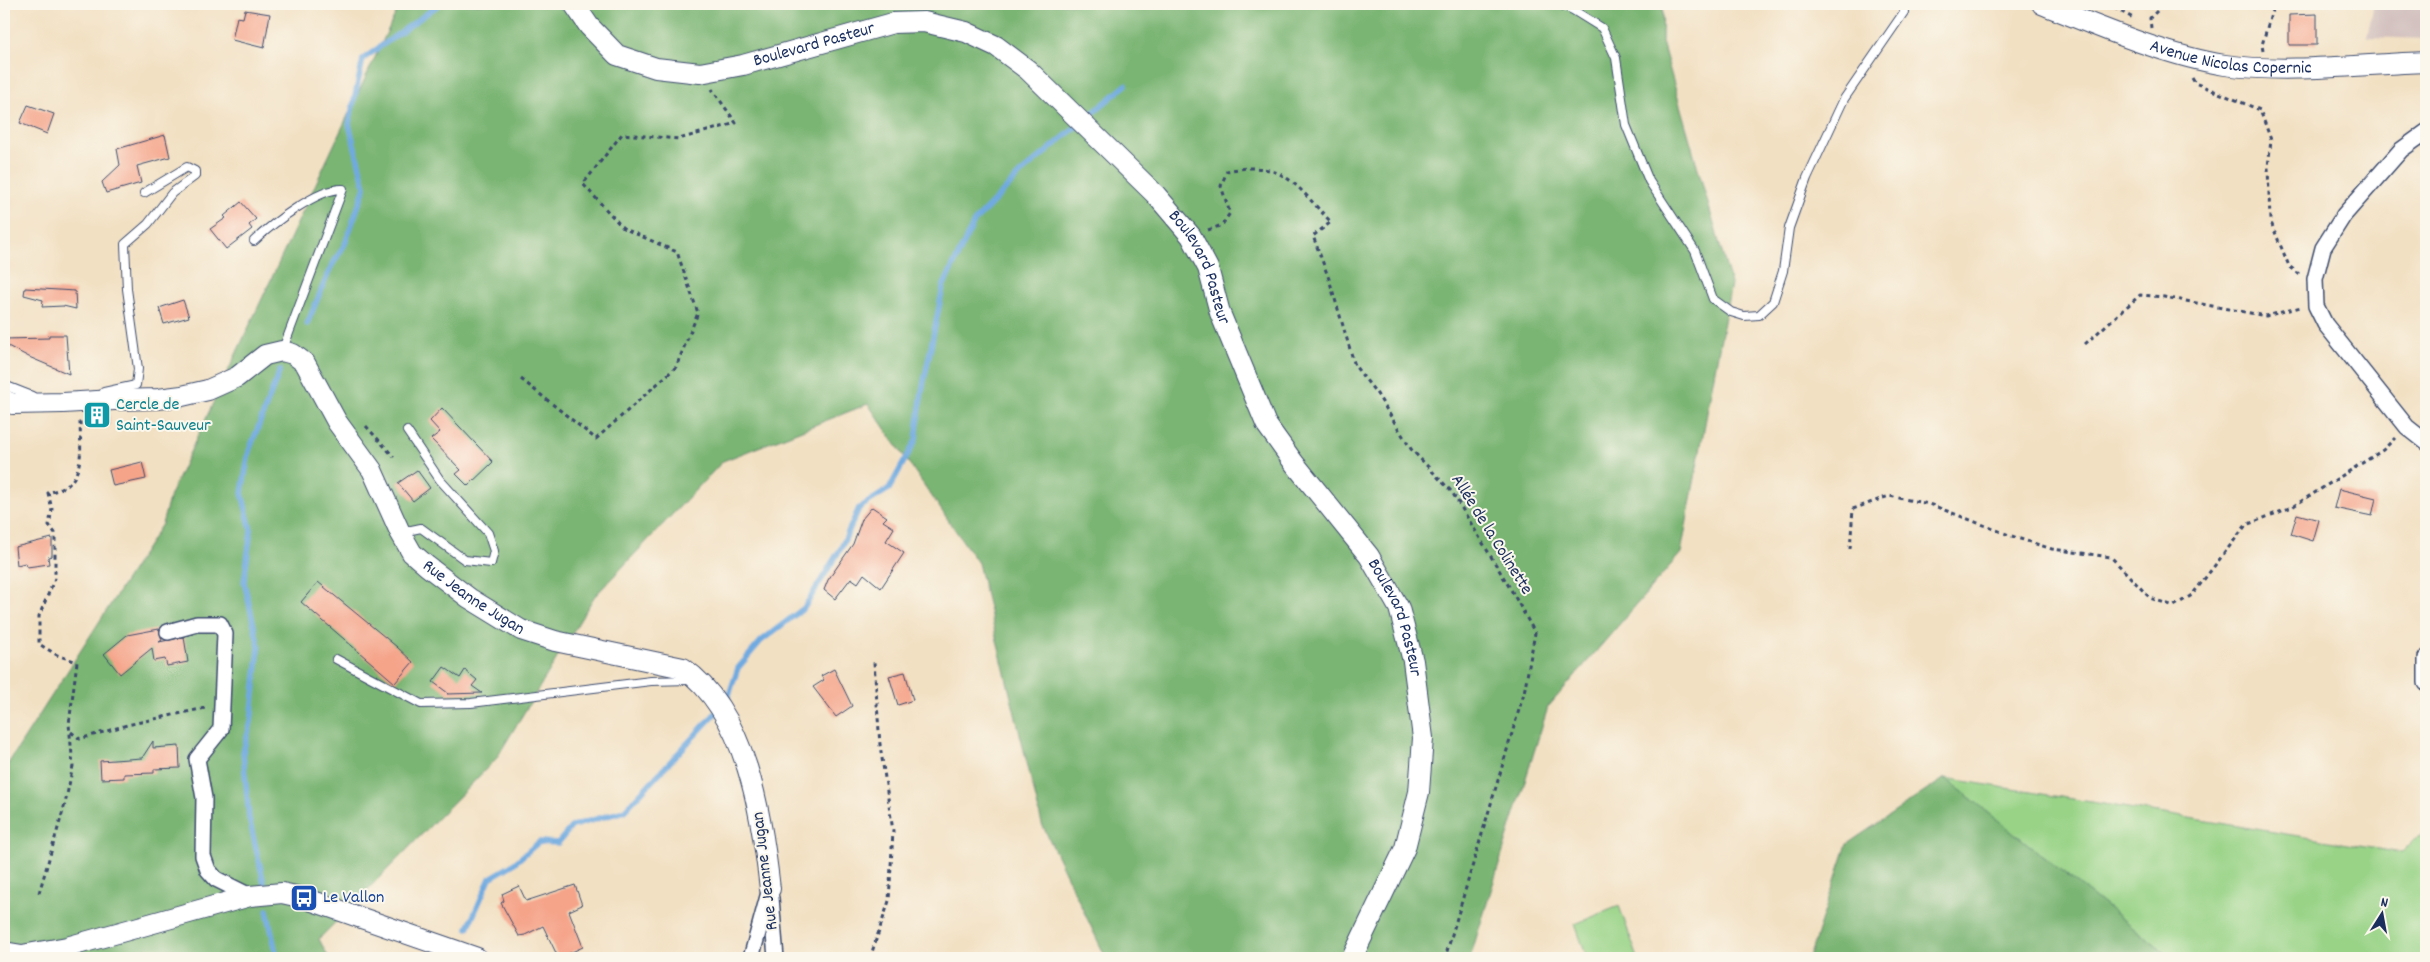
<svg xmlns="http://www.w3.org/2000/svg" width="2430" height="962" viewBox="0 0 2430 962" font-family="Dekko,sans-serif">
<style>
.industrial{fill:#d1bfbd}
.green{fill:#98d386;stroke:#5a8172}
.forest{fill:#7ab573;stroke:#4a7268}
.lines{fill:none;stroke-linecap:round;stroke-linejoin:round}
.stream{stroke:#70aae0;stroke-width:5.5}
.building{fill:#f5a48a}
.lane-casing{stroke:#3b4a6d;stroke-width:10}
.street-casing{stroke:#3b4a6d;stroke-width:18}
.secondary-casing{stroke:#3b4a6d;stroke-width:22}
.path{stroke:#3b4a6d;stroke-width:3;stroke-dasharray:4 4;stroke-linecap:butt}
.lane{stroke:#fff;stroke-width:8}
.street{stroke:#fff;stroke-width:15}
.secondary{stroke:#fff;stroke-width:20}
.labels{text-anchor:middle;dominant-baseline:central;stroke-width:4;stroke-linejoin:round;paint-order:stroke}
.street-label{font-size:18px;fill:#1b2f5e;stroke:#fbf7ec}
.culture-label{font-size:18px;fill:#0d838f;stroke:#fbf7ec;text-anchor:start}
.transit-label{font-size:18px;fill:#164399;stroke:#fbf7ec;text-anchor:start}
</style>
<rect width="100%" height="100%" fill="#fbf7ec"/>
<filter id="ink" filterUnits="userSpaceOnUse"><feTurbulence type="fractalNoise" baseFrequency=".02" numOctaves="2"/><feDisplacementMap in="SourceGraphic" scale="10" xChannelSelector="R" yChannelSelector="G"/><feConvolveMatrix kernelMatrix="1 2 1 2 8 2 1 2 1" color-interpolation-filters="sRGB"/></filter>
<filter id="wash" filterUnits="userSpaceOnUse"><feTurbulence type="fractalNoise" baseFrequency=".0096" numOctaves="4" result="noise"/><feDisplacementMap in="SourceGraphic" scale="20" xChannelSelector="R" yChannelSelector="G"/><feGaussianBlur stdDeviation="1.12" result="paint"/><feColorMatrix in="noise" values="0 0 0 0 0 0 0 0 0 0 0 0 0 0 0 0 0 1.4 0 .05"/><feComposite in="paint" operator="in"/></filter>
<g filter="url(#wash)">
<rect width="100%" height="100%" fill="#f2e0c2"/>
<path class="industrial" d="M2374,4h52v35l-59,-2z"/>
<path class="green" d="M1945,778l457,75 24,-24v129h-255z
M1619,906l19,52h-51l-12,-34z"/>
<path class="forest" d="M400,4h1263l-1,38 69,242 -50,269 -133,154 -78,251h-364l-64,-134 -64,-261 -110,-159 -145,57 -129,136 -98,162 -177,180 10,19h-325v-188l158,-246 8,-29z
M1945,778l226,180h-362l38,-114z"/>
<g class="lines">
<path class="stream" d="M307,324l24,-57 14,-23 20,-57 -16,-63 14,-65 77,-55
M264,883l-15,-65 -6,-66 8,-30 8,-75 -15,-65 7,-52 -9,-37 7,-42 31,-81
M267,910l10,48
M468,928l22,-50 22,-13 27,-23 19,1 14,-17 52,-15 103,-110 11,-33 23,-27 43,-33 37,-60 18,-40 30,-19 27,-49 6,-49 21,-104 31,-65 47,-49 105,-88"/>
</g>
<g id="blocks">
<path class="building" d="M245,10l25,4 -6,34 -32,-8 5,-23 6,1z
M2317,14v31h-28v-30z
M28,105l26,9 -7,20 -27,-11z
M165,135l5,22 -33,9 4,17 -35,10 -4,-11 18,-17 -3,-16z
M241,202l15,17 -7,6 3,4 -26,20 -16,-20 16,-11 -2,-2z
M25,288l50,3 1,18 -13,-3 -21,1 1,-7 -19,-5z
M183,300l6,17 -25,7 -5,-16z
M49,335h17l3,39 -40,-17 -25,-13v-5l45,-1z
M442,408l51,54 -25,24 -12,-12 5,-4 -30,-31 9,-7 -10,-11z
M109,412l1,13 -24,2 -1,-13z
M142,462l4,17 -33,7 -4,-16z
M417,470l13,18 -17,13 -15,-18z
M2339,489l37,9 -4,18 -38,-8z
M872,507l15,10 -4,4 11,7 -8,13 18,12 -23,35 -17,-14 -6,9 -7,-5 -16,21 -11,-9 4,-10 25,-36 9,-25z
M2297,514l22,6 -6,21 -22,-7z
M52,538v18l-4,1 1,7 -22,3 -2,-4 -8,2 -2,-18z
M318,582l79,65 16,15 -18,21 -94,-81z
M159,629l3,11 -3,2 25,-5 4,25 -21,4 -2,-7 -11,2 -2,-13 -32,26 -16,-20 23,-19z
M444,667l16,11 5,-8 12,10 -5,6 10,7 -35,1 1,-1 -15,-11z
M834,669l18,37 -16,11 -23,-30 11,-7 -3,-4z
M905,672l8,28 -15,5 -9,-29z
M153,741v7l26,-2 1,22 -26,1v4l-30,1v4l-23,1 -1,-18 42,-3z
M575,885l7,20 -13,6 14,36 -20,9 -6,-1 -14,-29 -18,9 -6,1 -18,-33 3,-2 -2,-7 17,-8 7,15z"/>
</g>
</g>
<g filter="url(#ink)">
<use href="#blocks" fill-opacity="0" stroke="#3b4a6d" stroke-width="1"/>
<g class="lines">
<g class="lane-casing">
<path id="lane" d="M1559,4l14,6 29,18 14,30 10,67 23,56 46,70 18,48 18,13 13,4 15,-1 14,-13 10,-31 6,-43 18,-50 37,-79 60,-87 -1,-8
M254,241c18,-17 64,-53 89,-52l-60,160
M4,385l28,11
M104,392l32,-7 2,-16 -11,-80 -2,-45 23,-20 24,-31 23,-17v-5l-8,-4 -43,26
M402,532l19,-4 44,32 26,3 3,-12 -6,-18 -48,-53 -33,-49
M336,659l85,45 50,-1 180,-22 39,-1"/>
</g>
<g class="street-casing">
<path id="street" d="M2426,132l-25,18 -57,65 -21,33 -8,31 1,27 9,18 82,103 19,15
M168,632l29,-8h23l5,10 -4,95 -24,30 7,39 -1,58 5,14 8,9 34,17
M2426,658v25
M771,898l5,60
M751,958l19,-69"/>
</g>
<g class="secondary-casing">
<g id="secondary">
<path id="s1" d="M574,4l15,22 28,29 39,13 44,5 43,-8 150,-42 31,-1 42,10 30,14 32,24 128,125 35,41 17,32 12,45 46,111 28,39 75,93 30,52 14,53 10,77 -4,54 -14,56 -53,110"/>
<path id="s2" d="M2042,4c55,22 124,52 183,61 62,9 138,-1 201,-3"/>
<path id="s3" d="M4,400l9,4 50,-1 51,-3 44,-1 24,-3 26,-6 29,-13 28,-22 17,-4 11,3 12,9 32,59 35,48 28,62 12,21 15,13 42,32 52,32 34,11 128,27c64,45 79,149 87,221"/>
<path d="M4,952l18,3 45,-8 183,-51 32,-3 22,5 173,60"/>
</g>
</g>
<path class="path" d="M2107,4l28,15
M2151,28l-1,-10 14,-14
M2263,51l-1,-6 12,-41
M2192,78l3,5 65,27 11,30 -3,27 2,53 19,46 10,8
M1208,230l14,-5 8,-12 -9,-27 6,-15c57,-12 68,14 104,51l-18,14 16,43 26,87 22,28 34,55 41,43 58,96 25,45 -11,60 -79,265
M2085,344l55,-49 24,2 102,19 35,-9
M521,379l75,60 80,-72 22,-54 -21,-61 -54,-24 -40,-44 39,-50 57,5 57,-16 -24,-34
M366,426l28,31
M1850,549l3,-40 36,-13 40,8 88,34 35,11 59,8 39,41 24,8 18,-11 54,-70 46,-18 91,-57 12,-12
M71,732l9,7 47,-14 78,-17
M39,893l26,-89 8,-38 -4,-42 8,-62 -20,-7 -18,-11v-28l16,-38v-45l-6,-8 3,-16 -4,-16c6,-2 14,-4 19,-7 18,-15 13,-45 13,-65
M870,958l19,-57 4,-70 -13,-86 -6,-83"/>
<use href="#lane" class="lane"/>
<use href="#street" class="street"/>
<use href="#secondary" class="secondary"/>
</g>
</g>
<defs>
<g id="building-square" transform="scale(1.4375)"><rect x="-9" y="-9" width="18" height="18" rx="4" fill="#0f9aa8" stroke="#fbf7ec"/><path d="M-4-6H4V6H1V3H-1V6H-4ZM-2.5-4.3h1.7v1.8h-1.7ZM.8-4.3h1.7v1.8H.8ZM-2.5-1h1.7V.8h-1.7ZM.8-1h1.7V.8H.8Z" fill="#fff"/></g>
<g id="bus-square" transform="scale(1.4375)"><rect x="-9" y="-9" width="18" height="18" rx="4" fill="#1a4fb4" stroke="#fbf7ec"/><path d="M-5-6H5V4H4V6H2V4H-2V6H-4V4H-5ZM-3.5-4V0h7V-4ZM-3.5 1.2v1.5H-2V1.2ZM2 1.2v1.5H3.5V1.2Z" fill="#fff"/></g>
</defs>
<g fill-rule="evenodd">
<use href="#building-square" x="97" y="415"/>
<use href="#bus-square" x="304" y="898"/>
</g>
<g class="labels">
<g class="street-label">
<text stroke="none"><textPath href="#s1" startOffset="270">Boulevard Pasteur</textPath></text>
<text stroke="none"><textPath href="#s2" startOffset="198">Avenue Nicolas Copernic</textPath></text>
<text stroke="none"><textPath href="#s1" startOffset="764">Boulevard Pasteur</textPath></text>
<text transform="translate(1491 535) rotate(58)">Allée de la Colinette</text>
<text stroke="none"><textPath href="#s3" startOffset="612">Rue Jeanne Jugan</textPath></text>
<text stroke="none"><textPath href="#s1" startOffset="1170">Boulevard Pasteur</textPath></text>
<text transform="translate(766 871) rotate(-97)">Rue Jeanne Jugan</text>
</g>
<g class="culture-label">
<text x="116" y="405">Cercle de<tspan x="116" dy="21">Saint-Sauveur</tspan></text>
</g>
<g class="transit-label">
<text x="323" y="898">Le Vallon</text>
</g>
</g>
<rect width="2430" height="962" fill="none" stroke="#fbf7ec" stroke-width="20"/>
<g transform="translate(2382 914) rotate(11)" stroke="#fbf7ec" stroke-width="4" paint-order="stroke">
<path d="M0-4L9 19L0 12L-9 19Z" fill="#1b2f5e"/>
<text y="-8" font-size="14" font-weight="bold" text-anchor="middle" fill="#1b2f5e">N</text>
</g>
</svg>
